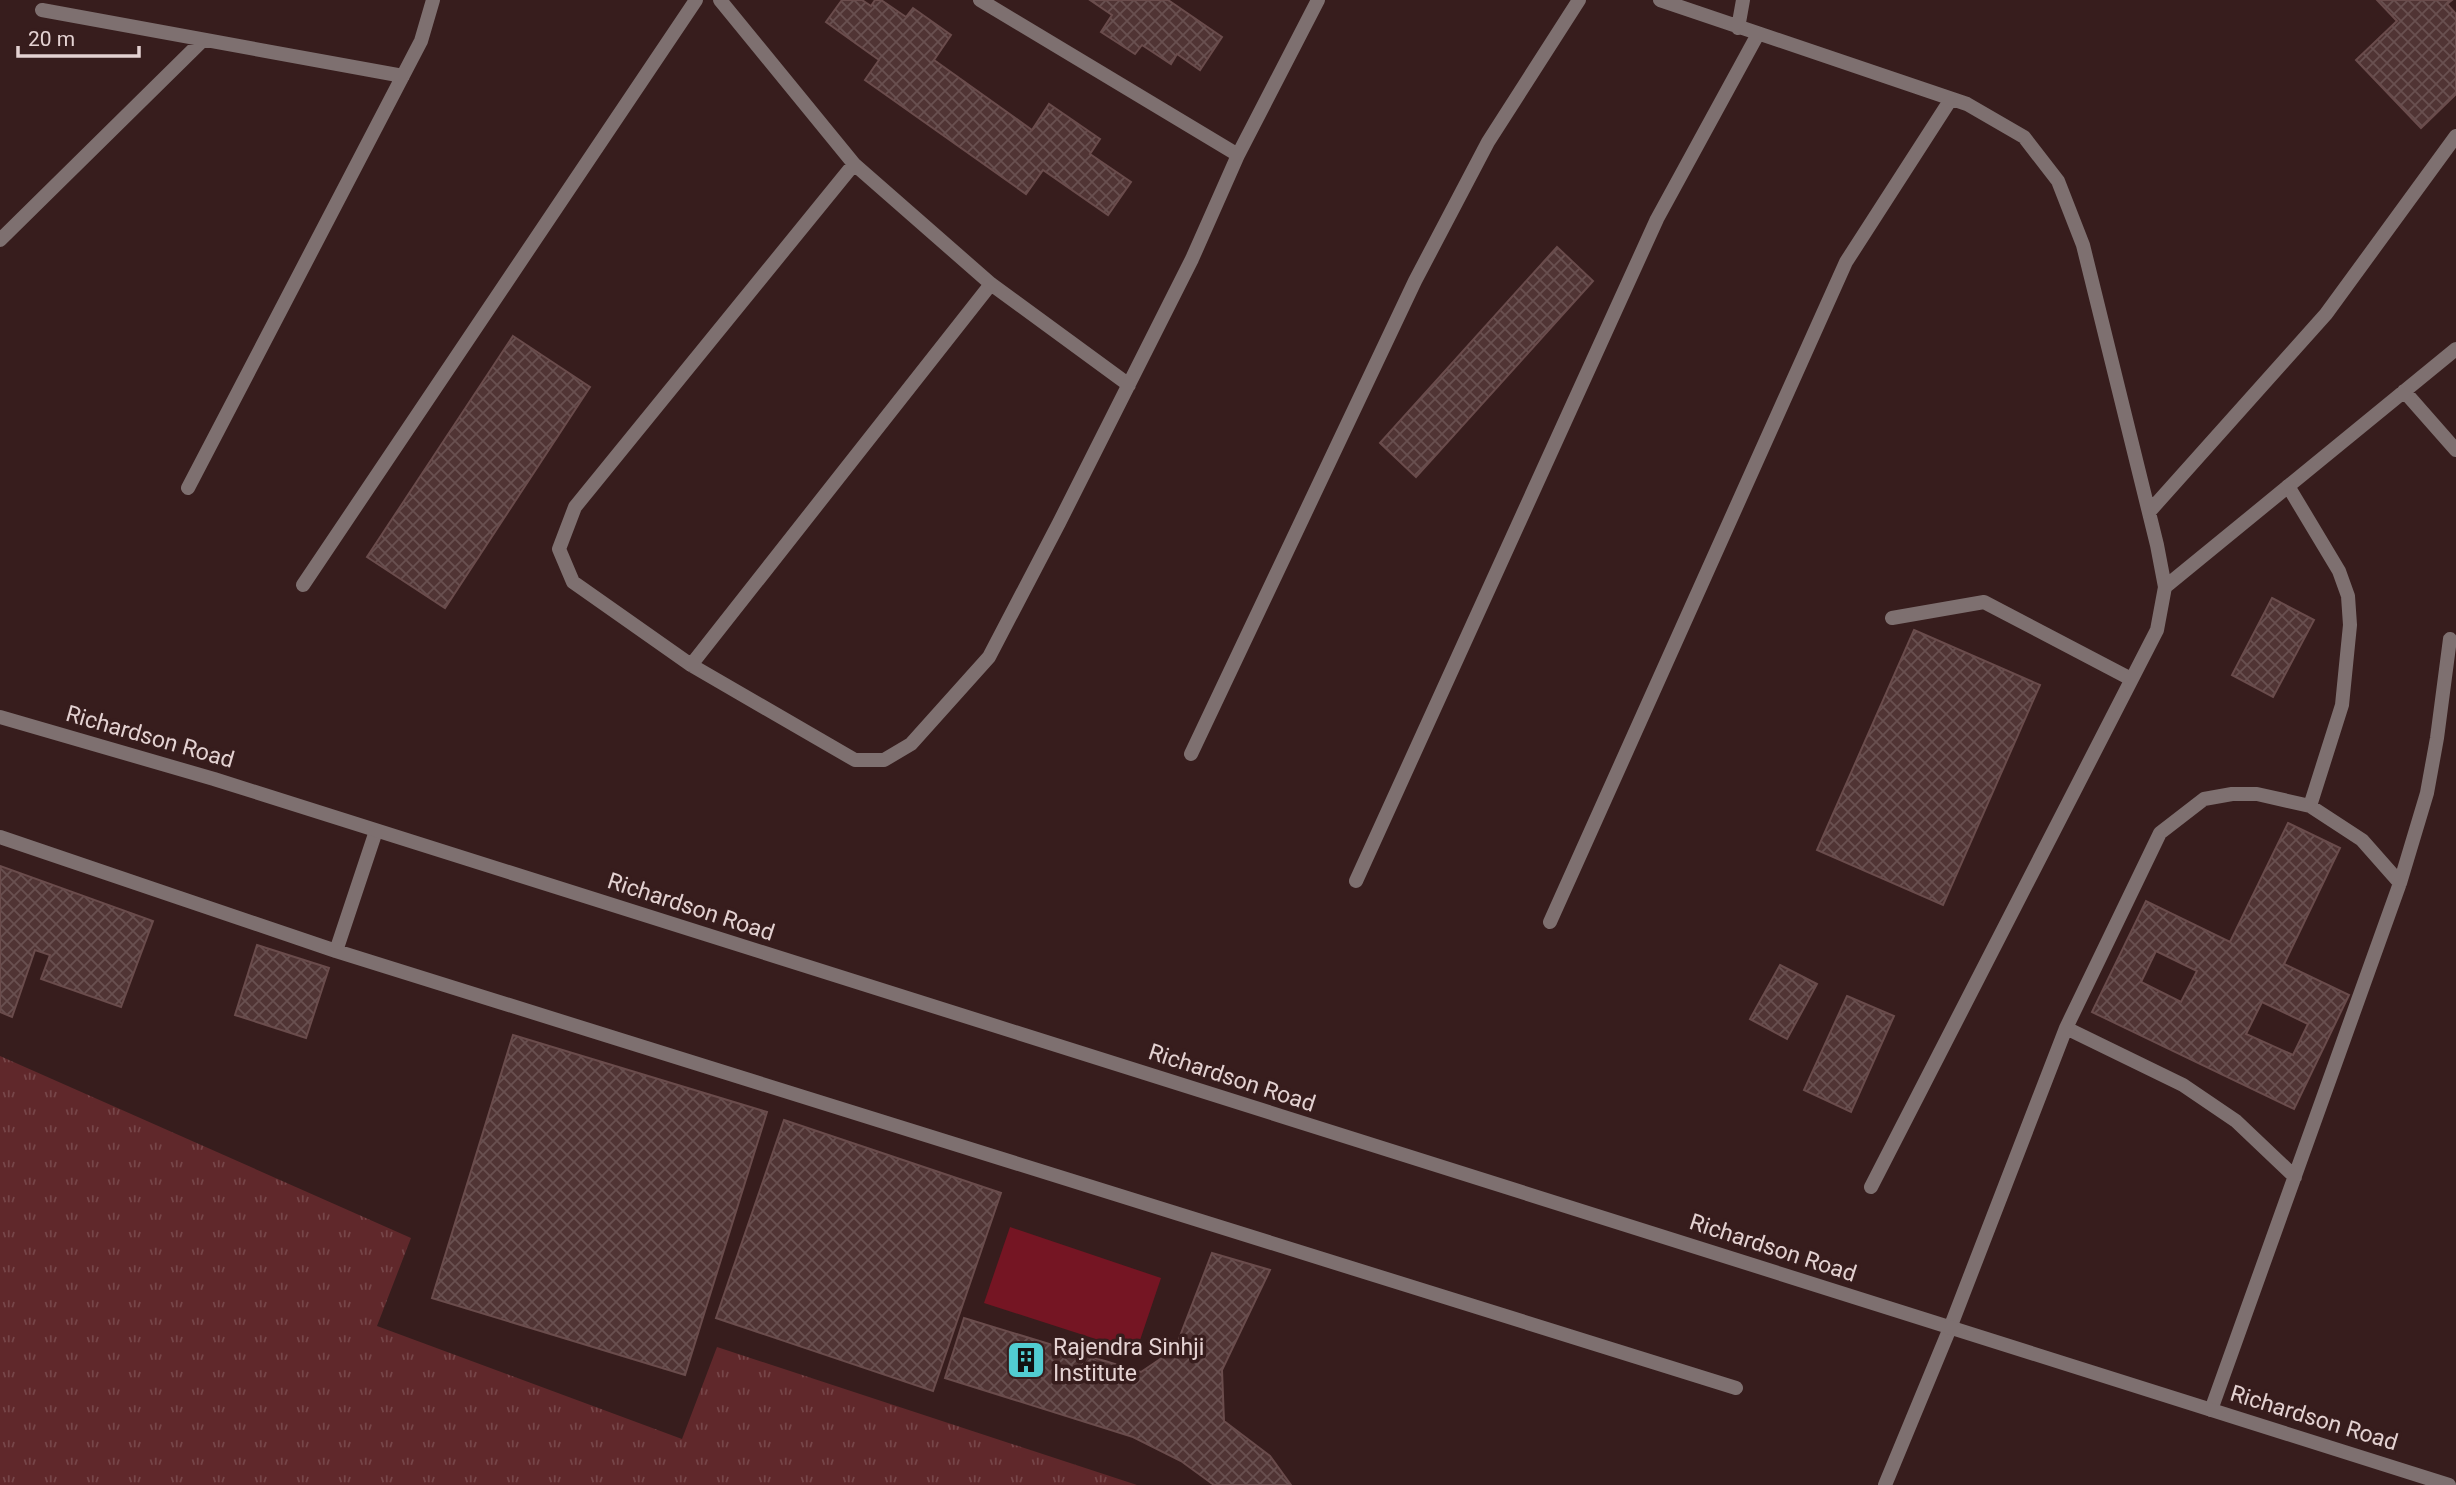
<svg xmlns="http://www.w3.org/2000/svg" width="2456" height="1485" viewBox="0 0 2456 1485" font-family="Roboto,sans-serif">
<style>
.grass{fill:url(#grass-tufts)}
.water{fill:#751523}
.building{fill:url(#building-cross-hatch);stroke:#6a4c4c;stroke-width:2;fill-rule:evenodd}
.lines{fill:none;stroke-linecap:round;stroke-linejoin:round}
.service{stroke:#7e7070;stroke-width:14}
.tertiary{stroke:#7e7070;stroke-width:14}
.labels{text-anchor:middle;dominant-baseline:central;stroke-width:7;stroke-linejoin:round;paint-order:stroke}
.street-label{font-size:23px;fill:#e4d2d2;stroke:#371d1d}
.poi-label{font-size:23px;fill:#e4d2d2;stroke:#371d1d;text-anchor:start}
</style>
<defs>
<pattern id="grass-tufts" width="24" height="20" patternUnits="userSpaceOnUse" patternTransform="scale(1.75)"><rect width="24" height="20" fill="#60282b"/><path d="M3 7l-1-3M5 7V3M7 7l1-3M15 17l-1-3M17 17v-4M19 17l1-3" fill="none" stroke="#774649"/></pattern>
<pattern id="building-cross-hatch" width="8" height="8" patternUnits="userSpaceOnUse" patternTransform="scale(1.75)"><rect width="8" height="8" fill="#503434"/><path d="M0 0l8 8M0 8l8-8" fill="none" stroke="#695050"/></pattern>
</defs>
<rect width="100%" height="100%" fill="#371d1d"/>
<path class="grass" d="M0,1056l411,182 -34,88 305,113 35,-92 420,138h-1137z"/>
<path class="water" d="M1010,1227l151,51 -25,74 -152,-49z"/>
<path class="building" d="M842,0h20l9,6 4,-6h6l25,17 7,-9 38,27 -17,25 98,70 17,-26 51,35 -10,15 41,28 -23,33 -65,-45 -17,24 -161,-114 14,-20 -53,-38z
M1090,0h78l54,37 -22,33 -23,-16 -6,10 -29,-19 -7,9 -34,-22 11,-17z
M2377,0h75l-5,4 9,10v80l-35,34 -65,-68 41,-39z
M1557,247l36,34 -177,196 -36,-34z
M513,336l77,51 -145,221 -78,-51z
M2272,598l42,22 -41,77 -41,-22z
M1914,630l126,55 -97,220 -126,-55z
M2288,823l52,25 -56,116 65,31 -55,114 -202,-97 54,-111 84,41zM2156,951l41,20 -16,31 -40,-20zM2262,1002l46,22 -15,31 -47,-21z
M0,866l153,55 -32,86 -80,-28 9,-24 -15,-5 -23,67 -12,-5z
M257,945l72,23 -23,70 -71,-23z
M1780,965l37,19 -30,55 -37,-20z
M1847,996l47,20 -43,96 -47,-22z
M513,1035l254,77 -82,263 -253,-77z
M784,1120l217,73 -68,198 -217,-73z
M1212,1253l58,17 -48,100 2,51 46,35 21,29h-77l-33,-24 -48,-24 -188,-59 19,-60 177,54 34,-23z"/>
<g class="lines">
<path class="service" d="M720,0l134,164 137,120 138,101
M980,0l258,155
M1660,0l307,104 57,33 34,44 25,64 74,300 8,42 -8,43 -286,557
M42,10l361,66
M1738,28l5,-28
M854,164l-279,343 -16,42 14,33 118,83 164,95h29l27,-16 78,-87 70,-134 133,-264 46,-104 80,-155
M0,240l203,-200
M2404,391l52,59
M2288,486l51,85 9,25 2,29 -8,80 -32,101
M188,488l233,-447 12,-41
M2149,512l177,-198 130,-178
M303,585l393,-585
M2165,587l291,-238
M1892,618l92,-16 147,77
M691,665l300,-381
M1191,754l224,-473 73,-139 91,-142
M0,837l336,114 1400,437
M1356,881l301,-662 101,-185
M1550,922l296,-660 105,-163
M336,951l40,-120
M2066,1028l117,57 53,36 59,56
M2211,1410l189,-527 27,-90 10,-55 13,-99
M1885,1485l65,-157 116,-300 94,-195 44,-34 28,-5h25l53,12 52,34 38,43"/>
<path class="tertiary" d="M0,717l214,62 2235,706"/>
</g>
<defs>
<g id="building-square" transform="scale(2.0125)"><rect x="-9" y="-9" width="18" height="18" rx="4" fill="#51ccd1" stroke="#371d1d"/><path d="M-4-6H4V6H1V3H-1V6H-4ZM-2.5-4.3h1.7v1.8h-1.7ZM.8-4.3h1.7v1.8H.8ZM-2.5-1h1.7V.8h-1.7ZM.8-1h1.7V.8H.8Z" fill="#111"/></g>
</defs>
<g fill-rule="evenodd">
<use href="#building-square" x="1026" y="1360"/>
</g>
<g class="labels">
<g class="street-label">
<text transform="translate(150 737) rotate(16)">Richardson Road</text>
<text transform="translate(691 907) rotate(18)">Richardson Road</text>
<text transform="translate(1232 1078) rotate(18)">Richardson Road</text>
<text transform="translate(1773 1248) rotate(18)">Richardson Road</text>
<text transform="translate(2314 1418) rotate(17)">Richardson Road</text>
</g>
<g class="poi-label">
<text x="1053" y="1347">Rajendra Sinhji<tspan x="1053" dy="26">Institute</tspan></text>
</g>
</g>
<path d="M18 46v10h121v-10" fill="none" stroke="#e4d2d2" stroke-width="3.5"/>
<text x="28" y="46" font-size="21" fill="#e4d2d2" stroke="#371d1d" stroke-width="5" paint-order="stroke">20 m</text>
</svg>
